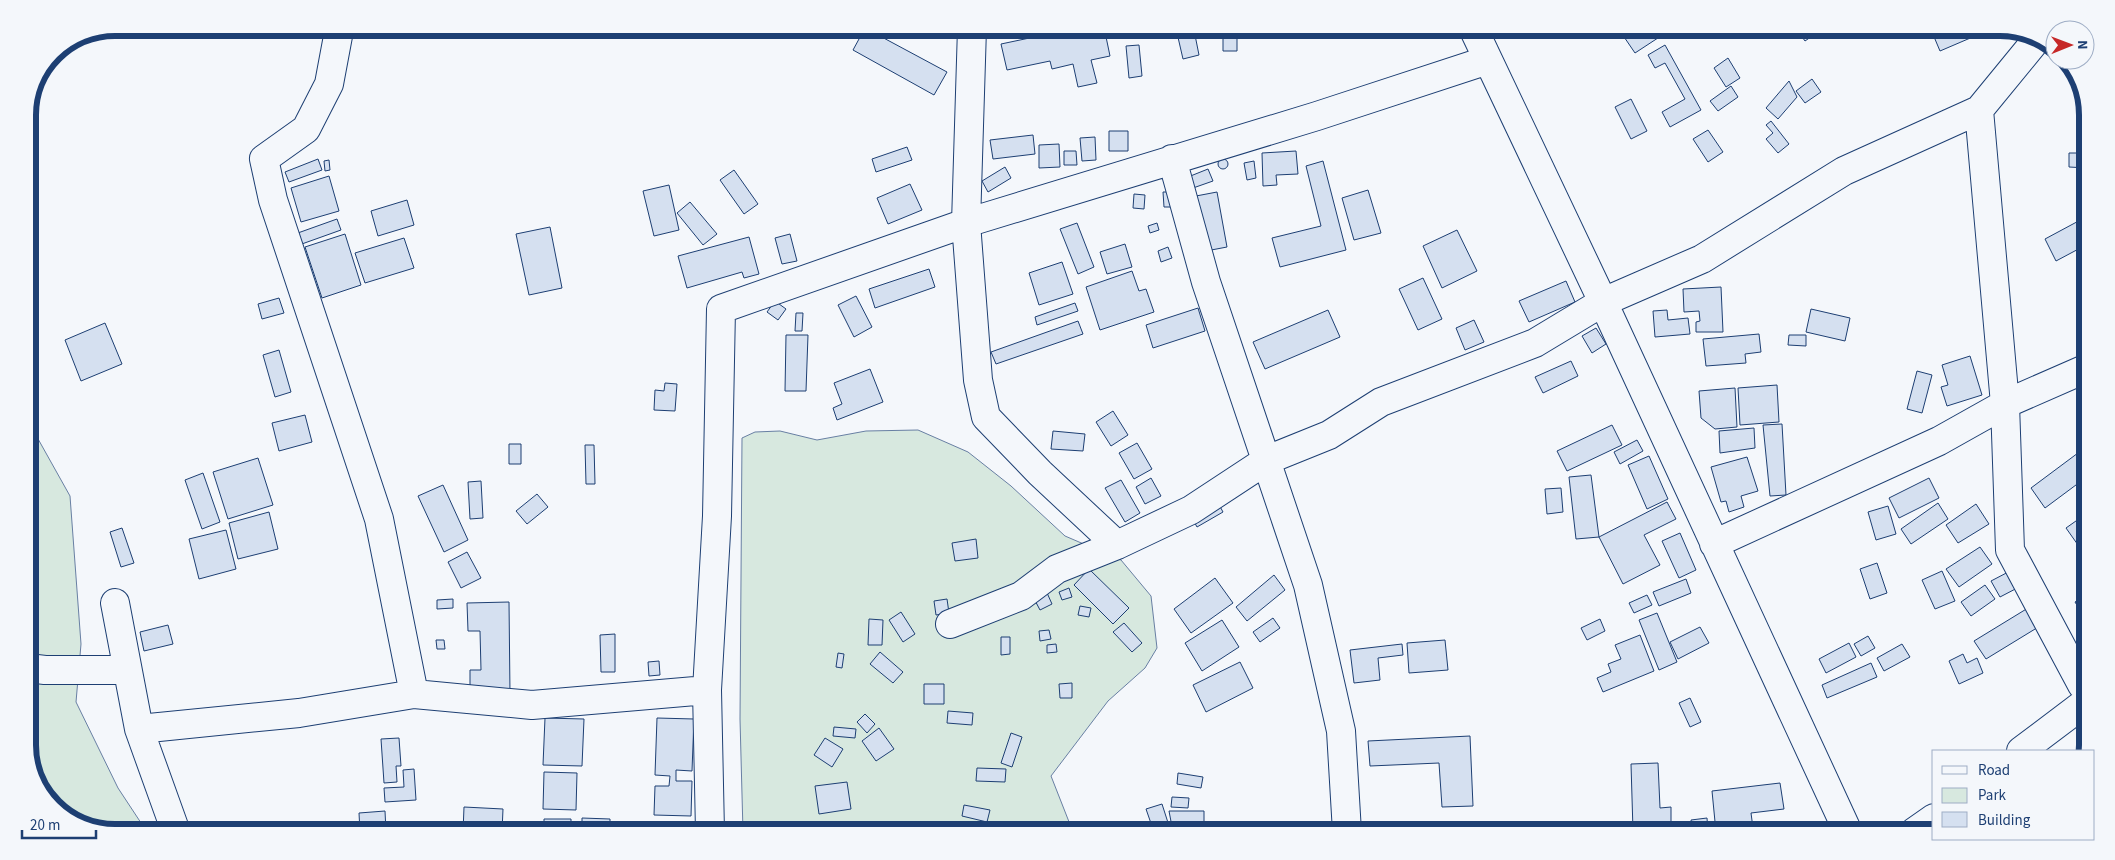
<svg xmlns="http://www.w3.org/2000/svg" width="2115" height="860" viewBox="0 0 2115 860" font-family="'Source Sans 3',sans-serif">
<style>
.green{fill:#d7e8df;stroke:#687fa3}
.building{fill:#d5e0f0;stroke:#1d3f73}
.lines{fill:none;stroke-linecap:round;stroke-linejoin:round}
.minor-casing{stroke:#1d3f73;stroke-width:30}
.minor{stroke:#f4f7fb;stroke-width:28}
.rim{fill:none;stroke:#1d3f73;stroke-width:6}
</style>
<rect width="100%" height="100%" fill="#f4f7fb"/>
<path class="green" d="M28,421l42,75 11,148 -5,58 42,86 29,44h-32l-33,-6 -37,-28 -17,-47z
M918,430l50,22 43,34 54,50 56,24 30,36 6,52 -12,20 -37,33 -57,75 22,56h-330l-3,-113 2,-281 13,-6 25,-1 37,9 49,-9z"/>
<path class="building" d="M865,28l82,44 -13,23 -81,-45z
M981,28h17l-7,5 -6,-1z
M1077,28l2,9 26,-5 5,24 -19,4 6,23 -19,4 -5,-23 -21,5 -2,-8 -43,9 -6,-26z
M1157,28h14l1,4 -13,3z
M1223,28h14v23h-14z
M1618,28h42l4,6 -29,19z
M1680,28h22l-15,10z
M1796,28h19l3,4 -13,9z
M1943,28h28l4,8 -35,15 -8,-19z
M1194,30l5,25 -16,4 -6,-26z
M1139,45l3,31 -13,2 -3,-32z
M1665,45l36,65 -31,17 -8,-15 23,-13 -20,-36 -10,5 -7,-13z
M1728,58l12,20 -14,9 -12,-19z
M1812,79l9,13 -16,11 -9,-12z
M1789,81l8,16 -19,22 -12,-11z
M1731,86l7,11 -20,14 -8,-10z
M1631,99l16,32 -16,8 -16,-32z
M1771,121l18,23 -11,9 -12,-14 7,-6 -7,-8z
M1708,130l15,22 -15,10 -15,-23z
M1109,131h19v20h-19z
M1033,135l2,19 -42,5 -3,-19z
M1095,137l1,23 -14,1 -2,-23z
M1059,144l1,23 -21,1v-23z
M907,147l5,13 -36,12 -4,-13z
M1064,151h12l1,14h-13z
M1296,151l2,23 -22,1 1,10 -14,1 -1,-33z
M2069,153h18v15l-18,-1z
M318,159l4,11 -33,12 -4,-10z
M1218 164a5 5 0 1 1 10 0a5 5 0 1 1-10 0Z
M329,160l1,10 -5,1 -1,-10z
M1254,161l2,17 -9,2 -3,-17z
M1323,161l23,89 -66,17 -8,-29 49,-12 -15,-60z
M1005,167l6,11 -23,14 -6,-11z
M1208,169l5,12 -20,7 -5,-11z
M734,170l24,34 -14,10 -24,-34z
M329,176l10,35 -38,11 -10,-34z
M910,184l12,26 -34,14 -11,-26z
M669,185l10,45 -25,6 -11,-45z
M1368,190l13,43 -27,7 -12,-42z
M1163,192h9l1,15h-9z
M1217,192l10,55 -21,4 -10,-55z
M1134,194l11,1 -1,14 -11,-1z
M407,200l7,25 -36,11 -7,-25z
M690,202l27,32 -14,11 -26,-32z
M2086,217v28l-30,16 -11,-22z
M337,219l4,11 -42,15 -4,-11z
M1077,223l17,44 -16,7 -18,-45z
M1157,223l2,7 -9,3 -2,-7z
M550,227l12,61 -33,7 -13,-61z
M1457,230l20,41 -35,17 -19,-42z
M345,234l16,51 -39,13 -17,-51z
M790,234l7,27 -15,3 -7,-26z
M749,237l10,37 -15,4 -2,-6 -55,16 -9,-32z
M404,238l10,30 -49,15 -10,-30z
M1125,244l7,23 -25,7 -7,-22z
M1168,247l4,11 -11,4 -3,-11z
M1062,262l11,32 -34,11 -10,-32z
M929,269l6,18 -60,21 -6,-19z
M1132,271l7,20 7,-2 8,23 -54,18 -14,-43z
M1423,278l19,41 -24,11 -19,-41z
M1566,281l9,21 -46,20 -10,-21z
M1721,287l2,45h-27v-10l4,-1 -1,-10 -15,1 -1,-23z
M856,296l16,31 -18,10 -16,-32z
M279,298l5,15 -22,6 -4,-15z
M775,301l11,8 -8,11 -11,-8z
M1075,303l3,8 -41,14 -2,-8z
M1198,308l7,23 -52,17 -7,-23z
M1811,309l39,9 -5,23 -39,-9z
M1328,310l12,27 -75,32 -12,-27z
M1667,310l1,10 20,-2 2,16 -35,3 -2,-26z
M796,313h7l-1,18h-7z
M1474,320l10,22 -19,8 -9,-22z
M1078,321l5,13 -87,30 -5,-12z
M105,323l17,41 -41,17 -16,-41z
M1596,328l10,16 -14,9 -10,-17z
M1759,334l2,18 -16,2 1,9 -40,3 -3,-27z
M786,335h22l-2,56h-21z
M1789,335h17v11l-18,-1z
M279,350l12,42 -16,5 -12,-42z
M1970,356l12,39 -35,11 -6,-19 7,-2 -6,-20z
M1571,361l7,15 -35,17 -8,-16z
M870,369l13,33 -46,18 -4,-12 9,-4 -8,-21z
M1917,371l15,4 -10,38 -15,-4z
M665,383l12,1 -2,27 -21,-1 1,-20 9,1z
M1777,385l2,37 -39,3 -2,-37z
M1735,388l2,39 -22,2 -14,-11 -2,-27z
M1113,411l15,24 -17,11 -15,-24z
M305,415l7,27 -33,9 -7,-28z
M1782,424l4,71 -16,1 -7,-71z
M1612,425l10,20 -55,26 -10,-20z
M1754,428l1,20 -35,5 -1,-22z
M1053,431l32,3 -2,17 -32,-2z
M1637,440l6,11 -23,13 -6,-12z
M1137,443l15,26 -18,10 -15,-26z
M509,444h12v20h-12z
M585,445h9l1,39h-9z
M2082,450l2,3v26l-39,29 -14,-20z
M1649,456l19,43 -21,10 -19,-44z
M1747,457l11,34 -17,5 3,11 -15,5 -3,-11 -5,1 -10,-35z
M258,458l15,47 -45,14 -15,-47z
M203,473l17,49 -18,7 -17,-49z
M1591,475l8,62 -23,2 -7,-62z
M1151,478l10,18 -16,8 -9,-17z
M1929,478l10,20 -40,20 -10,-20z
M1121,480l19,33 -15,9 -20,-34z
M481,481l2,37 -13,1 -2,-37z
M443,485l25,55 -24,12 -26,-56z
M1561,488l2,24 -16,2 -2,-25z
M537,494l11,13 -21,17 -11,-13z
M1216,499l7,13 -26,15 -7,-13z
M1667,502l9,17 -32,16 16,30 -37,19 -24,-47z
M1938,503l10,16 -37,25 -10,-15z
M1976,504l13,20 -31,19 -12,-18z
M1888,506l8,28 -20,6 -8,-28z
M269,512l9,37 -40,10 -9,-36z
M2083,516v26l-5,3 -12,-17z
M122,528l12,35 -13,4 -11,-35z
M226,530l10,39 -37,10 -10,-40z
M1680,533l16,37 -17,8 -17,-37z
M976,539l2,19 -23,3 -3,-18z
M1980,547l12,17 -33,23 -13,-18z
M467,552l14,26 -20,10 -13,-26z
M1877,563l10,30 -17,6 -10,-30z
M1089,569l40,39 -16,16 -39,-39z
M2014,569l9,16 -23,12 -9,-16z
M1942,571l13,30 -20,8 -13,-29z
M1274,575l11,15 -38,31 -11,-14z
M1215,578l18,25 -42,30 -17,-24z
M1686,579l5,14 -32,13 -6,-14z
M1043,584l9,20 -12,6 -10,-19z
M1985,585l10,14 -24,17 -10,-14z
M1069,588l3,9 -10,3 -3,-8z
M1647,595l5,10 -18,8 -5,-10z
M2083,597v18l-8,-13z
M453,599v9l-16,1v-9z
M947,599l2,14 -13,2 -2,-14z
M509,602l1,92 -40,1v-25h11l-1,-39h-12l-1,-28z
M1080,606l11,2 -2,9 -11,-2z
M2028,608l12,18 -54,33 -12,-18z
M901,612l14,22 -12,8 -14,-22z
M1657,613l20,49 -18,8 -20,-50z
M1273,618l7,10 -20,14 -7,-10z
M869,619l14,1 -1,25h-14z
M1600,619l5,12 -18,9 -6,-12z
M1222,620l17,27 -37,24 -17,-28z
M1124,623l18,20 -10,9 -19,-20z
M168,625l5,19 -29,7 -4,-19z
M1700,627l9,16 -31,16 -8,-17z
M1049,630l2,9 -11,2 -1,-10z
M615,634v38h-14l-1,-37z
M1640,635l14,36 -51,21 -6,-14 14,-6 -3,-8 13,-5 -6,-14z
M1868,636l7,12 -14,8 -7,-12z
M1001,637h9v17l-9,1z
M436,640h8l1,9h-8z
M1445,640l3,30 -39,3 -2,-30z
M1849,643l7,14 -30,16 -7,-14z
M1056,644l1,8 -10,1v-8z
M1402,644l1,11 -25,3 2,22 -26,3 -4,-33z
M1902,644l8,13 -26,14 -7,-13z
M880,652l23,20 -10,11 -23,-19z
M838,653l6,1 -2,14 -6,-1z
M1963,654l4,9 10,-5 6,15 -24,11 -10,-23z
M659,661l1,14 -11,1 -1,-14z
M1240,662l13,26 -47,24 -13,-27z
M1871,663l6,14 -50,21 -5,-13z
M1072,683v15h-12l-1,-14z
M924,684h20v20h-20z
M1690,698l11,24 -11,5 -11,-24z
M948,711l25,2 -1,12 -25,-2z
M865,714l10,10 -8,9 -10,-11z
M545,718l39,1 -2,47 -39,-1z
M657,718l37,1 -2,52 -16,-1v11h16l-1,35 -37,-1 1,-29h14l1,-10 -15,-1z
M834,727l22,2 -1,9 -22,-2z
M879,728l15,21 -18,12 -14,-20z
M1011,733l11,4 -10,30 -11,-4z
M1470,736l3,70 -31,1 -3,-44 -69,3 -2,-25z
M399,738l2,28h-5l1,16 -13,1 -3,-44z
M825,738l18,11 -11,18 -18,-12z
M1658,763l2,45 11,-1v23l-38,1 -2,-67z
M977,768l29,1 -1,13 -29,-1z
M414,769l2,31 -31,2 -1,-14 20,-1 -1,-17z
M544,772l33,1 -1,37 -33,-1z
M1178,773l25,4 -2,11 -24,-4z
M847,782l4,27 -32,5 -4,-28z
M1780,783l4,26 -33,4 2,15 -37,4 -4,-41z
M1172,797l17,1 -1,10 -17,-1z
M1162,804l9,28h-17l-8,-23z
M964,805l26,5 -3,12 -25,-6z
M464,807l39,2 -1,23h-39z
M385,811l1,21h-26l-1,-19z
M1169,811h35v21h-31z
M582,818l28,1v13h-28z
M1707,818l1,14h-15l-2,-12z
M544,819h27v13h-27z
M651,822l39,1 -1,9h-39z
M1220,823l4,9h-18l-1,-3z
M1016,826l1,6h-24v-4z"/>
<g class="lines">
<g class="minor-casing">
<path id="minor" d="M972,28l-6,195 12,157 8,37 54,56 77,72
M1473,28l130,274 245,530
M338,36l-9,48 -23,45 -42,30 9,41 106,319 35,175
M1979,110l26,294 5,146 72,135
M1172,159l34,123 102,303 33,146 6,101
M1714,544l225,-103 66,-37 80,-35
M115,603l24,126 37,103
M950,624l71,-28 36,-27 60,-24 74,-35 76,-50 62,-25 52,-33 154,-59 68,-41 99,-43 142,-88 135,-61 59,-72
M28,668l17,2h82
M139,729l160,-16 115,-19 118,11 175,-15
M2021,751l61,-46
M710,832l-3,-142 10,-174 4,-207 245,-86 351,-107 171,-56
M1914,832l20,-14"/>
</g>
<use href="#minor" class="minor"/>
</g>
<path d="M0 0H2115V860H0ZM115 36H2000A79 79 0 0 1 2079 115V745A79 79 0 0 1 2000 824H115A79 79 0 0 1 36 745V115A79 79 0 0 1 115 36Z" fill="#f4f7fb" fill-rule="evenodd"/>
<path class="rim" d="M115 36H2000A79 79 0 0 1 2079 115V745A79 79 0 0 1 2000 824H115A79 79 0 0 1 36 745V115A79 79 0 0 1 115 36Z"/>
<rect x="1932" y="750" width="162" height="90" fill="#f4f7fb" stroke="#9eadc5"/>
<rect x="1942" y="766" width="25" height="8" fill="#f4f7fb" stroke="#9eadc5"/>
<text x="1978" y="775" font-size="15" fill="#1d3f73">Road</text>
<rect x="1942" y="788" width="25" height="15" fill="#d7e8df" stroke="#9eadc5"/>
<text x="1978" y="800" font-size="15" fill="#1d3f73">Park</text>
<rect x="1942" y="812" width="25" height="15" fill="#d5e0f0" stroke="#9eadc5"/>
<text x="1978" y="825" font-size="15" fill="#1d3f73">Building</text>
<g transform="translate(2070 45) rotate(89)"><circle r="24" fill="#f4f7fb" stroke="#9eadc5"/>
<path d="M0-4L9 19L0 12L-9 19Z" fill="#c62828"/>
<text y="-8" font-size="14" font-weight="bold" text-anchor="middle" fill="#1d3f73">N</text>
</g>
<path d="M22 830v8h74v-8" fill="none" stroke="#1d3f73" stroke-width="2.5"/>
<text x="30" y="830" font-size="15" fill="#1d3f73" stroke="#f4f7fb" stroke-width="4" paint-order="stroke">20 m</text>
</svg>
